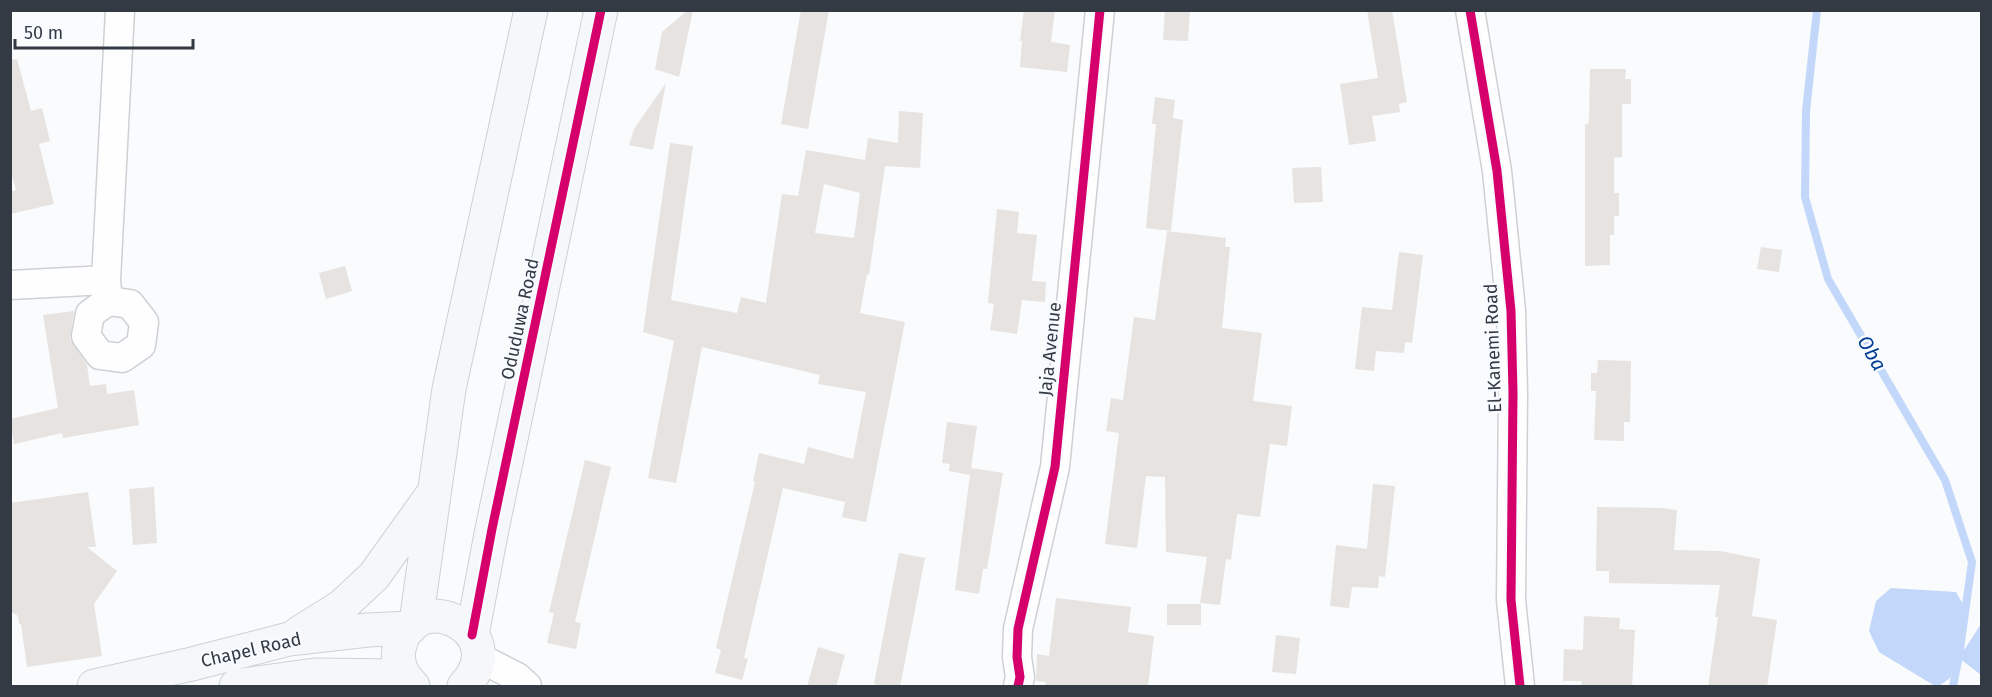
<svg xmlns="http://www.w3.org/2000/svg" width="1992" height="697" viewBox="0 0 1992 697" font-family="'Fira Sans',sans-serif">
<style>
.water{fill:#c2d7fa}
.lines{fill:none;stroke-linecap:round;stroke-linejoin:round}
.stream{stroke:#c2d7fa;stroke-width:8}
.building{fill:#e6e3e1;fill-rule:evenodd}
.street-casing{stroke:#cdd1d5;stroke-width:31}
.secondary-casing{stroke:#cdd1d5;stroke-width:35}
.street{stroke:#fefeff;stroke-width:28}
.secondary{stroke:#f6f7fa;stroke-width:33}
.cycleway-casing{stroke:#f7faff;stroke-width:13}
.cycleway{stroke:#d6006c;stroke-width:9}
.labels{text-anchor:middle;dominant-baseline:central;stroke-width:5;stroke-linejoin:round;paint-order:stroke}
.street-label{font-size:18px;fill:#343a43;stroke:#f7faff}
.water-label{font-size:20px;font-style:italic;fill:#023b93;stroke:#f7faff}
</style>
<rect width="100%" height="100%" fill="#f9fbfd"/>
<path class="water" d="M1891,588l65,4 9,16 -8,49 -7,21 -11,8h-4l-56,-34 -10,-21 7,-30z
M1981,624l1,51h-1l-22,-17z"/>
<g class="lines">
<path class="stream" d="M1817,10l-11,101 -1,86 23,82 117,201 27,82 -13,94 -6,30"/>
</g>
<path class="building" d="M688,10h5l-14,67 -24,-8 7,-37z
M801,10h28l-21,119 -27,-5z
M1024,10h31l-4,32 19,3 -3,27 -47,-5 2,-26h-2z
M1165,10h25l-2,31 -25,-1z
M1367,10h25l15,92 -8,2 1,8 -28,4 4,25 -27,4 -9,-61 38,-6z
M17,59l14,52 11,-3 8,33 -11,3 15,60 -44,10v-22l6,-2 -6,-22v-108z
M1590,69h36l-1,10h6v25h-9v53l-8,1v35h5v23h-5v19h-4v30l-25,1v-142h3l1,-4z
M666,83l-13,67 -24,-5 5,-16z
M1155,97l20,3 -2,18 10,2 -12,111 -25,-3 10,-104h-4z
M899,111l24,2 -3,55 -35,-2 -16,109 -2,-1 -7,39 45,9 -39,200 -24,-5 3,-15 -62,-14 -39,170 4,1 -6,21 -27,-7 6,-23 -5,-2 39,-166 -2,-1 6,-28 45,11 4,-17 45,12 13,-67 -48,-8 2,-9 -118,-28 -26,136 -28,-5 26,-137 -31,-9 27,-189 23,3 -22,154 66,13 4,-16 25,6 16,-109 16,2 8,-46 59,10 3,-22 30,5zM824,184l36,9 -6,45 -39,-5z
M1321,167l2,35 -29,1 -2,-35z
M997,209l22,3 -2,21 20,2 -5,46 14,1 -1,20 -23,-2 -5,34 -27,-4 4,-26 -6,-1z
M1167,231l59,7 -1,9h5l-8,81 40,5 -9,68 39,5 -5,40 -17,-2 -10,73 -23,-3 -6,46 -5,-1 -6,46 -20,-2 7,-46 -41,-5 -1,-75 -19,-1 -9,72 -32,-4 14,-111 -13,-2 5,-33 12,2 11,-83 21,3z
M1761,247l21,3 -3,22 -22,-3z
M1399,252l24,3 -11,88 -7,-1 -1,11 -28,-2 -2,20 -19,-2 7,-62 30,3z
M345,266l7,25 -26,8 -7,-26z
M74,311l-4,28 17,26 3,21 16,-2 1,10 27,-4 5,35 -76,13 -1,-5 -48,11 -4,-25 48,-11 -15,-93z
M1598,360l33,1 -1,61h-6v19l-30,-1 2,-49h-5v-18h6z
M947,422l30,4 -6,42 32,5 -16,96h-4l-4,25 -24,-4 15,-115 -21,-4 1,-7 -8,-1z
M585,460l26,7 -36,155 6,1 -5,26 -29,-6 7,-30 -5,-1z
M1373,484l22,2 -10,91 -6,-1 -1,12 -26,-1 -3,21 -19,-2 6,-61 31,4z
M154,487l3,56 -24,2 -4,-56z
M88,492l8,55h-9l30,24 -23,33 8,52 -75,11 -6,-43h-2l-1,-8 -8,-5v-108z
M1597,507l65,1 15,2 -3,40 46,1 40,8 -8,57 25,4 -10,67h-59l10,-70h-3l5,-32 -111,-2v-12h-13z
M899,553l26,5 -25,129h-12l-14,-3z
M1056,598l75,9 -3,25 26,4 -6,51h-103l1,-5 -10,-1 1,-27 12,2z
M1167,604h34v21h-34z
M1584,616l36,2 -1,11 16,1 -3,57h-51l1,-6h-19l1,-32 19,1z
M1276,635l24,3 -4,36 -24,-2z
M818,647l27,8 -9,32h-29z"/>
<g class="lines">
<g class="street-casing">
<path id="street" d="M1470,10l27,161 14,140 2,82 -2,207 9,86
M10,285l96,-5
M108,301l-2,-21 14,-270
M108,301l22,3 14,18 -3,23 -19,13 -22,-3 -14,-19 4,-22z
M478,657l39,20 10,9
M1018,686l2,-9 -3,-20 1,-28 37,-162 45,-457"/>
</g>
<g class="secondary-casing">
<path id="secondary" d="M416,622l33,-233 82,-379
M299,633l43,-27 32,-30 58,-81
M472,635l20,-106 109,-519
M94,686l98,-22 97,-25 79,-9 42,-2
M236,686l79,-11 89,1
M413,686c-10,-9 -17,-23 -14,-37 13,-68 117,-18 65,37"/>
</g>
<use href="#street" class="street"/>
<use href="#secondary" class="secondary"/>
<g class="cycleway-casing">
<path id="cycleway" d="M1470,10l27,161 14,140 2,82 -2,207 9,86
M472,635l20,-106 109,-519
M1018,686l2,-9 -3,-20 1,-28 37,-162 45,-457"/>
</g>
<use href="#cycleway" class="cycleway"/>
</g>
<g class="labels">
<g class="street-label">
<text transform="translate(520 319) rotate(-78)">Oduduwa Road</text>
<text transform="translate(1493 348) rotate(-92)">El-Kanemi Road</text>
<text transform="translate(1050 349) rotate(-84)">Jaja Avenue</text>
<text transform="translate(251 650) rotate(-13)">Chapel Road</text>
</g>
<g class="water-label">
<text transform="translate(1872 353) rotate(60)">Oba</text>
</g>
</g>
<rect width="1992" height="697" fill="none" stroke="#343a43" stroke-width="24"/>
<path d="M15 39v9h178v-9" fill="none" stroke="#343a43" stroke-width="3"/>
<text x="24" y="39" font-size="18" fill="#343a43" stroke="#f7faff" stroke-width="4.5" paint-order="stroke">50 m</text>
</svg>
